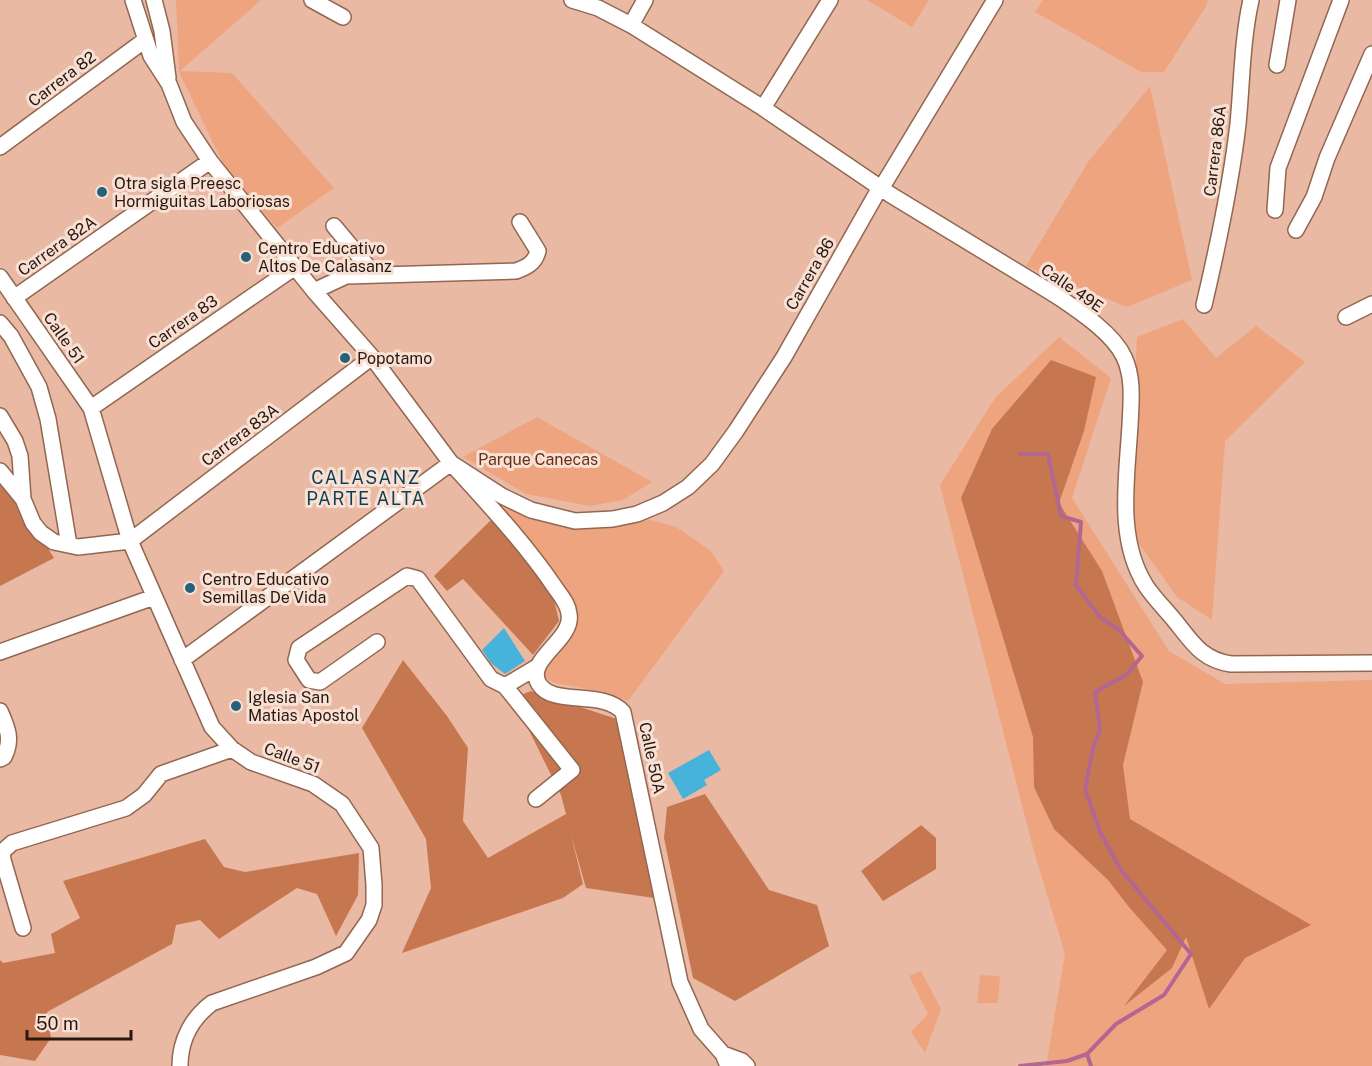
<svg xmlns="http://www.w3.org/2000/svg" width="1372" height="1066" viewBox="0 0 1372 1066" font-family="'Public Sans',sans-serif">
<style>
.green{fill:#efa480}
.forest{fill:#c67750}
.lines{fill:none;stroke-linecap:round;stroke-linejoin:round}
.stream{stroke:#b36691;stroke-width:4}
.building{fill:#47b3db}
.minor-casing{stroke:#926752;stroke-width:18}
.minor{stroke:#fff;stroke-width:15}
.poi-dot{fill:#256279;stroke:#f9e0d4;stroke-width:2}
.labels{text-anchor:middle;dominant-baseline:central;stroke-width:6;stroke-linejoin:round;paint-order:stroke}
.street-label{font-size:16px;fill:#291810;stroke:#f9e0d4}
.poi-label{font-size:16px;fill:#291810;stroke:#f9e0d4;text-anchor:start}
.park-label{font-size:16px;fill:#673216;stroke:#f9e0d4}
.neighbourhood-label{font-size:18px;letter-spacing:1.5px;fill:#0a3e50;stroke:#f9e0d4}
</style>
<rect width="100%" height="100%" fill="#e9b9a3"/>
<path class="green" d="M176,0h85l-81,71 52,2 102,115 -57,40 -53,-63 -45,-93z
M867,0h62l-17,27z
M1043,0h165l-3,8 -41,64h-23l-106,-60z
M1150,86l42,194 -65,27 -101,-41 62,-104z
M1183,319l33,39 40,-32 49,36 -80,79 -13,179 -35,-23 -50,-70 10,-190z
M1059,337l52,41 -39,120 97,153 56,33 147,-4v386h-326l19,-112 -32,-106 -93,-363 55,-87z
M537,417l115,65 -29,18 -33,6 -64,-12 -63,-37z
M497,505l85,23 69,-8 25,7 34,23 14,21 -96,130 -24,-9 -49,-9 -11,-6 5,-16 22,-26 5,-19 -21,-42z
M921,971l20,38 -16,44 -14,-21 17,-18 -19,-38z
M980,975l20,1 -2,27h-21z"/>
<path class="forest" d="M1051,360l45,17 -12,54 -25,72 43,68 41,111 -20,83 7,54 181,106 -66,33 -36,51 -23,-72 -14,31 -48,38 43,-56 -38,-43 -21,-27 -54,-51 -20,-42 -1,-50 -72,-239 31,-69z
M0,485l13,9 41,64 -54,28z
M491,520l61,71 7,30 -26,34 -70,-76 -16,12 -13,-15z
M403,660l44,56 21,32 -5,73 25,37 78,-44 -5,-19 -48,-97 18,-7 86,28 37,179 -68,-10 -15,-53 12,49 -20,14 -161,55 29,-65 -5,-49 -64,-111z
M705,794l64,96 48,15 12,41 -94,55 -42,-23 -29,-140 3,-31z
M921,825l15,13v31l-53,32 -22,-30z
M205,839l19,28 21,5 114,-19 -1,42 -22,41 -19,-42 -20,-6 -78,51 -19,-19 -24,5 -4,19 -125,68 4,26 -16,23 -35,-6v-95l3,3 52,-10 -4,-19 29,-16 -17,-37z"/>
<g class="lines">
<path class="stream" d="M1020,454h28l13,62 20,6 -5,63 23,31 20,14 23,26 -16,19 -31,17 5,38 -7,18 -8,41 15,43 21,38 70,84 -27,41 -48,29 -29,30 4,12
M1020,1066l47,-5 20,-7"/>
</g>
<path class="building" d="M504,628l21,33 -20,13 -14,-11 -9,-13z
M709,750l12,20 -17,10 3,5 -24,14 -15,-26z"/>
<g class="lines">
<g class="minor-casing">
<path id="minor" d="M133,0l18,56 18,28 15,38 26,39 104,130 58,66 79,106 51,33 29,14 44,11 38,-2 24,-5 26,-11 25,-16 24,-23 24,-33 48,-74 94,-166 4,-4 113,-187
M154,0l8,31 6,47
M312,0l31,17
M572,0l26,8 33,17 132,83 128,87 166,101c22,15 56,37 67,61 10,21 7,46 6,68 -3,53 -14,114 16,161 8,12 20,24 29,35 17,21 27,39 56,43l141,-1
M631,25l14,-25
M1277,65l11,-65
M763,108l67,-108
M0,147l145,-107
M1275,210l3,-42 63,-168
M334,226l40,48
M1296,230l18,-33 13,-39 45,-104
M0,277l91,131 39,133 82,186 20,22 19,13 62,22 29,20 29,44 3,37v20l-5,15 -23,33 -30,14 -104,36c-20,15 -32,37 -32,63
M314,291l32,-15 170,-5c11,-4 19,-8 22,-20l-18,-29
M14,298l196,-137
M1204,305c14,-60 27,-120 34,-181 4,-41 4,-84 13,-124
M1346,317l26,-13
M0,323l11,13 28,51 9,32 21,126
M91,408l204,-141
M0,416l15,25 5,15 3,43 10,24 8,10 13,9 24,5 52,-6 242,-184
M0,471l23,28
M377,642l-57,40 -11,-2 -13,-20 3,-12 108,-72 11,3 73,100 14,7 32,-19
M0,652l154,-55
M182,660l269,-197c36,40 73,79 103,123 6,9 14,17 15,28 5,26 -45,46 -30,70 14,23 63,5 84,28l57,270 21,47 22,25 5,12
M505,686l67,84 -36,29
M0,711c7,16 13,28 4,46l-4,2
M23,928l-20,-68 -1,-8 10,-9 114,-35 18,-13 17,-21 71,-25
M723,1054l19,7 5,5"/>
</g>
<use href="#minor" class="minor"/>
</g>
<g class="poi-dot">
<circle cx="102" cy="192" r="6"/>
<circle cx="246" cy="257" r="6"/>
<circle cx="345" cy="358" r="6"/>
<circle cx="190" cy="588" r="6"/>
<circle cx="236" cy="706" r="6"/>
</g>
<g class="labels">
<g class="street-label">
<text transform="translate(62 79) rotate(-37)">Carrera 82</text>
<text transform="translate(1215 151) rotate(-83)">Carrera 86A</text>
<text transform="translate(57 246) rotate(-35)">Carrera 82A</text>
<text transform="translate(810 274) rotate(-60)">Carrera 86</text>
<text transform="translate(1072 288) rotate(35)">Calle 49E</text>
<text transform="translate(183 322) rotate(-35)">Carrera 83</text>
<text transform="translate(64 338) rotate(55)">Calle 51</text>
<text transform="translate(240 435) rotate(-37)">Carrera 83A</text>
<text transform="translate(292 758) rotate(21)">Calle 51</text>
<text transform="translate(652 758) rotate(78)">Calle 50A</text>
</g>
<g class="poi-label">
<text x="114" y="183">Otra sigla Preesc<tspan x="114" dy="18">Hormiguitas Laboriosas</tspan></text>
<text x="258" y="248">Centro Educativo<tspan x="258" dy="18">Altos De Calasanz</tspan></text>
<text x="357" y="358">Popotamo</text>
<text x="202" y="579">Centro Educativo<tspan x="202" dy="18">Semillas De Vida</tspan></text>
<text x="248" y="697">Iglesia San<tspan x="248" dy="18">Matias Apostol</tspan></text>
</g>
<g class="park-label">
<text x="538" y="459">Parque Canecas</text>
</g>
<g class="neighbourhood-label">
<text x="366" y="477">CALASANZ<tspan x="366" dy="21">PARTE ALTA</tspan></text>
</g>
</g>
<path d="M27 1030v9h104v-9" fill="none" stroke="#291810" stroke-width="3"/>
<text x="36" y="1030" font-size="18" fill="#291810" stroke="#f9e0d4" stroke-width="4.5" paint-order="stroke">50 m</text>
</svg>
